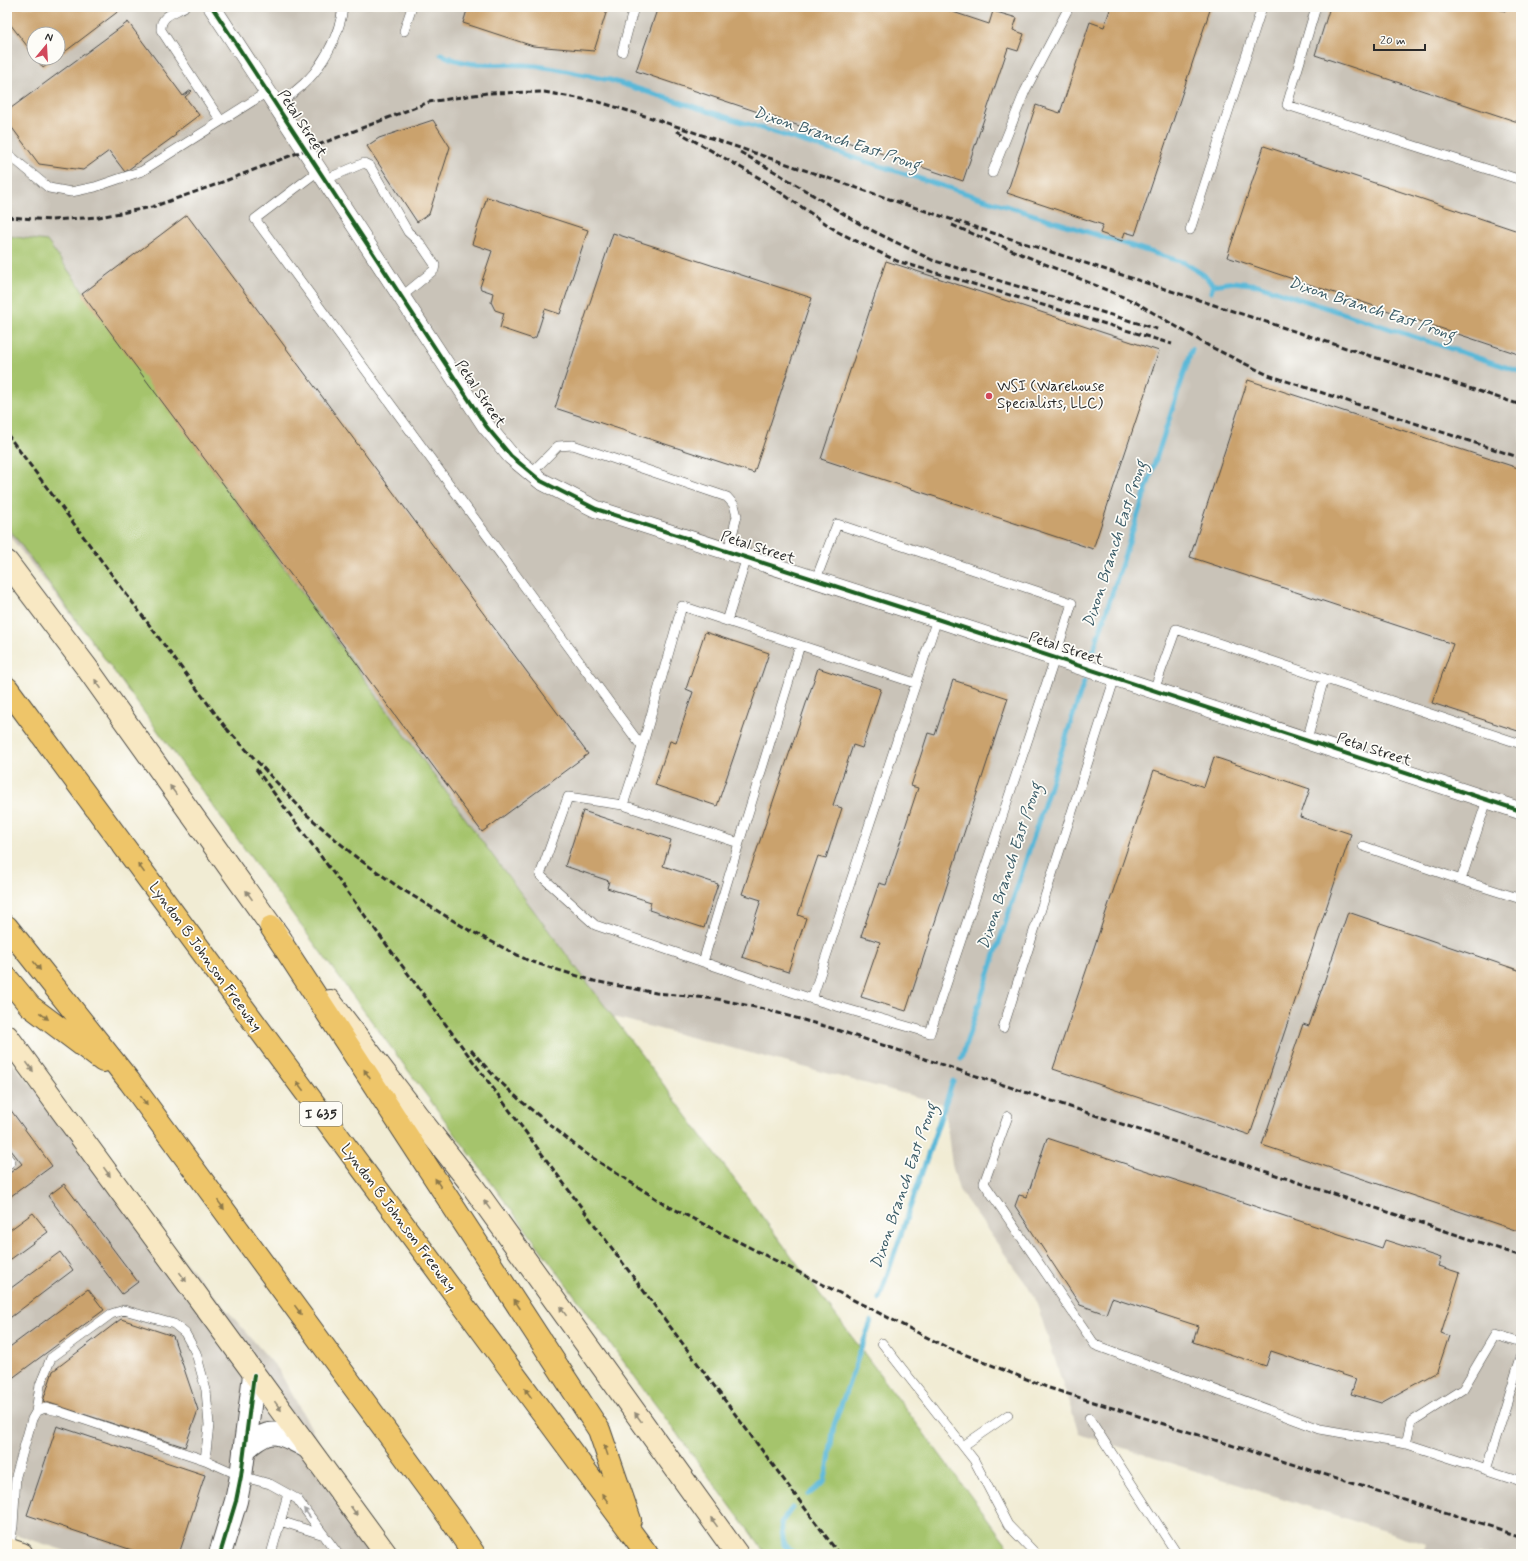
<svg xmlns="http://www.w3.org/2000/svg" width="1528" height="1561" viewBox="0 0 1528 1561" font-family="Mynerve,sans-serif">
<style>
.industrial{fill:#c9c3b8;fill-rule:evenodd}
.green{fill:#a5c46c;stroke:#68784c}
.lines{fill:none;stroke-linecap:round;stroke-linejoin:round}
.stream{stroke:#5ab8d8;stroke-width:5}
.building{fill:#caa26d}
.service-casing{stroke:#494844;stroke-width:10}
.minor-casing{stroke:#494844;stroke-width:18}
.tertiary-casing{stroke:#494844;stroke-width:24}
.secondary-casing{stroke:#494844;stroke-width:24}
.motorway-casing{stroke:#494844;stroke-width:24}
.service{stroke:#fff;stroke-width:9}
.minor{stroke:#fff;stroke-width:17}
.tertiary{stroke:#fff;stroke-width:22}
.secondary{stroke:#f8e8c3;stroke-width:22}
.motorway{stroke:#eec569;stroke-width:22}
.rail{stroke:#2b2b2b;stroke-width:3;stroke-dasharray:6 3;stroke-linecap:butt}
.cycleway-casing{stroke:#fdfcf7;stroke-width:6}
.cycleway{stroke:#1b5e20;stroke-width:4}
.oneway{fill:#928a77}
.oneway2{fill:#8c784a}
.oneway3{fill:#a0a0a0}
.poi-dot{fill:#d1495b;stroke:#fdfcf7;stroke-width:1.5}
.labels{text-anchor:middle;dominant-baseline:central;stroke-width:3.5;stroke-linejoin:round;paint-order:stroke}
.shield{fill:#fdfcf7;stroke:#6a6a68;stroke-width:1}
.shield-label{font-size:14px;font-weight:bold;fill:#2b2b2b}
.street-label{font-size:15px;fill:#2b2b2b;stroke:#fdfcf7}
.poi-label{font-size:15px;fill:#2b2b2b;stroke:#fdfcf7;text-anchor:start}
.water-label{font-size:16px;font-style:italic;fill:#3b5c68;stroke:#fdfcf7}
</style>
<rect width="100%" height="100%" fill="#fdfcf7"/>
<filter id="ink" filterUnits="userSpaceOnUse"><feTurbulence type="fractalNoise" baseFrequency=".025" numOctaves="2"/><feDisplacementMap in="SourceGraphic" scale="8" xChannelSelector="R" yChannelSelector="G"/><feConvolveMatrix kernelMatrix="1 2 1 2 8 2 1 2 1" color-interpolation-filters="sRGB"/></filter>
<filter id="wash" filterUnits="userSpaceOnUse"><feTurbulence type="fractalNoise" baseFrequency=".012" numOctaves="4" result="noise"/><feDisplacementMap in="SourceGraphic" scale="16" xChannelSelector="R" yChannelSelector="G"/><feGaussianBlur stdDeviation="0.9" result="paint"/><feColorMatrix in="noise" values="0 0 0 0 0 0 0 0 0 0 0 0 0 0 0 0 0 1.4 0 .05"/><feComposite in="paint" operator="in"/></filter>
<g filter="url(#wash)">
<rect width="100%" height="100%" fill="#f1ecd4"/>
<path class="industrial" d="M7,7h1514v1547h-98l3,-10 -347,-110 -45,-139 -75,-105 -7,-25 -8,-61 -619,-163 -318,-408zM34,34h24v24h-24z
M7,1057l271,312 104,185h-307l-68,-22z"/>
<path class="green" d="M7,236l40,5 434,599 533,714h-248l-436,-589 -323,-439z"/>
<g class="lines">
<path class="stream" d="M441,54c32,17 63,7 96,12 25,3 49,10 73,14l575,183 19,12 9,10 -2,7
M1213,285l21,-3 24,3 263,87
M1092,655l100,-306
M961,1059l123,-377
M879,1299l74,-218
M809,1494l15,-12 4,-15 6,-42 37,-104
M792,1508l-11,15 3,22 11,9"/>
</g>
<g id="blocks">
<path class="building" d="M7,7h117l-66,50v-23h-24v21l-27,-35z
M468,7h140l-14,44 -61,-5 -70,-23z
M658,7h280l51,17 4,-13 24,7 -4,12 11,4 -6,17 -10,-3 -45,133 -327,-110z
M1111,7h100l-76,228 -10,-3 -3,9 -22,-8 3,-8 -96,-32 29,-88 24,8 30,-91 14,5z
M1330,7h161l14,4 1,-4h3l12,4v112l-206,-68z
M128,22l55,74 8,-6 1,1 -7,6 14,18 -24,18 1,2 -51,37 -16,-21 -26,19 -44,-6 -32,-43v-10z
M36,58h20l-13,10z
M433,120l17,27 -21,67 -12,8 -50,-76 12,-8z
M1264,146l257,86v123l-294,-98z
M487,197l101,33 -28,84 -15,-5 -9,28 -3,2 -33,-11 4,-15 -9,-3 -4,-8 2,-9 -12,-4 -1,-2 12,-36 -20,-7z
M187,215l401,539 -106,78 -400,-538z
M613,233l199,65 -58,175 -199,-65z
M886,261l273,90 -66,198 -272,-90z
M1248,380l273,89v263l-89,-29 21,-59 -263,-87z
M705,632l64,21 -52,153 -62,-21 15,-44 6,2 17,-51 -7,-3z
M818,668l63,21 -19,59 -9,-3 -20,60 9,3 -16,50 -8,-2 -20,59 8,3 -18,54 -46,-15 19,-57 -19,-6z
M953,680l55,18 -102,313 -45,-14 19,-55 -19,-6 18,-53 7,2 32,-97 -7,-2 17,-53 7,2z
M1214,757l96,32 -10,28 51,17 -101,301 -197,-66 101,-299 50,17z
M583,811l88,29 -8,26 55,18 -14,44 -55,-18 2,-8 -44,-14 2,-7 -44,-15z
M1348,912l173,59v261l-259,-87 41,-121 6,2z
M7,1105l45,61 -45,33v-24l15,-11 -15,-19z
M1047,1138l335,110 3,-8 56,18 -3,8 22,7 -19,60 8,3 -12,36 -56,31 -30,-9 5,-15 -85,-28 -5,15 -73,-24 5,-16 -86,-28 -6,16 -26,-9 -65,-99 4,-11 8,2z
M64,1184l74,98 -16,12 -74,-98z
M33,1213l15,19 -41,30v-30z
M60,1252l13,18 -66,50v-29z
M88,1289l16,21 -97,72v-33z
M121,1319l52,17 25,74 -13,37 -142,-46 10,-30z
M57,1426l148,49 -26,79h-35l-117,-39z"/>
</g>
</g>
<g filter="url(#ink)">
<use href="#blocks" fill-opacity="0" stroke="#494844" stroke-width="1"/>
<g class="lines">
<g class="service-casing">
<path id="service" d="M184,7c-11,6 -24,9 -23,23l60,91
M1316,7l-29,98 234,75
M404,31l8,-24
M622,52l12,-45
M276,107c15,-13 33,-25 43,-41 12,-17 21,-38 24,-58l-5,-1
M7,153l42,35 22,4 24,-5 47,-16 125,-79
M318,171l-63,48 387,528
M992,173l33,-82 44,-84
M324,180l40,-17 6,3 38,66 12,11 15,22 -1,5 -33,27
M1190,230l72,-223
M531,473l27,-27 15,-1 154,52 7,8 3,11 -9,35
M747,557l-20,64 188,62
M816,579l21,-55 235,79 -17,55 -125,375 -118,-34 125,-380
M727,621l-45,-15 -40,141 -19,58 116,38 -36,119 109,37
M1154,690l22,-61 345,115
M1307,740l17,-62
M1487,800l-26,80 60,19
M623,805l-55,-8 -28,78 55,50 108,37
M739,843l61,-198
M1363,846l98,34
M1003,1028l112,-351
M1008,1116l-24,67 111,162 225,84 87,15 114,37
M7,1157l4,5 -4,3
M882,1343l92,117 34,65 28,29
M36,1412l4,-27 11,-27 60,-44 13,-4 50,14 11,9 11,20 10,37 3,35 -4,35
M1089,1418l88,136
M1406,1444l5,-22 52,-33 32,-54 26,8
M963,1446l45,-31
M1486,1470l35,-113
M280,1521l44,14
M9,1550l4,-24 3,-50 16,-57 4,-7 9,-4 13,3 147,49 36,16 29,8 27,15 41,55
M271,1554l17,-60"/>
</g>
<g class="minor-casing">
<path id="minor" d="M212,7l274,419 25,30 30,25 55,28 341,110 584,192"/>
</g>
<g class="tertiary-casing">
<path id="tertiary" d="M244,1450c26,-24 34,-19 63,-3
M220,1554l16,-53 5,-25 13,-101"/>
</g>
<g class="secondary-casing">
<path id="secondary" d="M7,562l80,106 195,273
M330,1001l90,118 51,65 266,370
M7,1036l379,518
M7,1549l15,5"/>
</g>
<g class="motorway-casing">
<path id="motorway" d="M7,688l640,866
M7,927l123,155 319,435 25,37
M271,927l328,503 31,90
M7,978l23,28 73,55"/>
</g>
<use href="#service" class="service"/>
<use href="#minor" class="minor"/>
<use href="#tertiary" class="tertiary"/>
<use href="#secondary" class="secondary"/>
<use href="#motorway" class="motorway"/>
<path class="rail" d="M677,131l84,48 77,53 59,29 275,83
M740,152l37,21 88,54 67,33 228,70
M7,217l44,3 48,-3 53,-10 60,-21 217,-84 58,-9 57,-1 55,10 59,18 243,83 620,202
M952,225l183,77 74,44 59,29 253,83
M7,434l222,298
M226,728l81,87 49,42 44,31 67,41 62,32 65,20 62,12 61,6 47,10 64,18 693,229
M256,769l583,785
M471,1050l23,26 28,26 63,51 81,52 280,142 103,41 472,148"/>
<g class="cycleway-casing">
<path id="cycleway" d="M212,7l274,419 25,30 30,25 55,28 341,110 584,192
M220,1554l16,-53 5,-25 13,-101"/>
</g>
<use href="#cycleway" class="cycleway"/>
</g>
<defs><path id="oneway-solid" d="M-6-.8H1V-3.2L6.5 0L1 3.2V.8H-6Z"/></defs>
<g class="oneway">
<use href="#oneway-solid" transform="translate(98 684) rotate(-125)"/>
<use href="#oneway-solid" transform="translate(173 790) rotate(-125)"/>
<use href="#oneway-solid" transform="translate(249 895) rotate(-125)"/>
<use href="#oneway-solid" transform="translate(30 1067) rotate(54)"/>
<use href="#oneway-solid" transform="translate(107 1172) rotate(54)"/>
<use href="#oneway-solid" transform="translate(487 1205) rotate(-126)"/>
<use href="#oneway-solid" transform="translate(183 1277) rotate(54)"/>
<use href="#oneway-solid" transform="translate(563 1311) rotate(-126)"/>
<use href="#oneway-solid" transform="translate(278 1406) rotate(54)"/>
<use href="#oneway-solid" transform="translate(638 1417) rotate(-126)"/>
<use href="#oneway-solid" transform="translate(354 1511) rotate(54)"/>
<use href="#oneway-solid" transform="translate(714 1522) rotate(-126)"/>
</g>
<g class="oneway2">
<use href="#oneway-solid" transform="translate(141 868) rotate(-126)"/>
<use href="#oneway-solid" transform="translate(37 966) rotate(52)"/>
<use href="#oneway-solid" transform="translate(44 1016) rotate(37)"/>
<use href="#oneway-solid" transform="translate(367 1074) rotate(-123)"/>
<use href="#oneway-solid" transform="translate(300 1086) rotate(-127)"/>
<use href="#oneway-solid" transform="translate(144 1101) rotate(54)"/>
<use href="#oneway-solid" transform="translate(438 1183) rotate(-123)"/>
<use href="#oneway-solid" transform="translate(221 1205) rotate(54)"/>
<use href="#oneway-solid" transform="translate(517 1304) rotate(-123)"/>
<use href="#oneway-solid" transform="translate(298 1310) rotate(54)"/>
<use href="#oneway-solid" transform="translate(528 1393) rotate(-126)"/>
<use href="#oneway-solid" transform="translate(606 1450) rotate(-109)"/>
<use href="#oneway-solid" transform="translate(605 1498) rotate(-126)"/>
</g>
<use class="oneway3" href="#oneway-solid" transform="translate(307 1513) rotate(-127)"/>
</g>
<circle class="poi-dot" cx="989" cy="396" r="4"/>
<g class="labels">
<rect class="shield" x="300" y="1102" width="42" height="24" rx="3"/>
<g class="shield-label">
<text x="321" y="1114">I 635</text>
</g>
<g class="street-label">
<text transform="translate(302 124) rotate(57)">Petal Street</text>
<text transform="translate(480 394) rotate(56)">Petal Street</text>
<text transform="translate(758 548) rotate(18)">Petal Street</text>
<text transform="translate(1066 649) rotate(18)">Petal Street</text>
<text transform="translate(1374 750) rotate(18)">Petal Street</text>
<text transform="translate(205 957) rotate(54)">Lyndon B Johnson Freeway</text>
<text transform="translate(398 1218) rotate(53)">Lyndon B Johnson Freeway</text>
</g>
<g class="poi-label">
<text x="997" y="387">WSI (Warehouse<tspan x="997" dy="17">Specialists, LLC)</tspan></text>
</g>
<g class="water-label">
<text transform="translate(837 139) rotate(18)">Dixon Branch East Prong</text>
<text transform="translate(1372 309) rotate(18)">Dixon Branch East Prong</text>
<text transform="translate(1115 544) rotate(-72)">Dixon Branch East Prong</text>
<text transform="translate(1010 866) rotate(-72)">Dixon Branch East Prong</text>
<text transform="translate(904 1186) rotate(-71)">Dixon Branch East Prong</text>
</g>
</g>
<rect width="1528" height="1561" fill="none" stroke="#fdfcf7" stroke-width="24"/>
<g transform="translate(46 46) rotate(18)"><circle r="19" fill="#fdfcf7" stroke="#a9a8a5"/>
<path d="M0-3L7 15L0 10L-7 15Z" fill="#d1495b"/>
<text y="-6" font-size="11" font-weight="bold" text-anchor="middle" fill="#2b2b2b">N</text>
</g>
<path d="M1374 44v6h51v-6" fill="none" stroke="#2b2b2b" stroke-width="2"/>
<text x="1380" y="44" font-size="12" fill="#2b2b2b" stroke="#fdfcf7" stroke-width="3" paint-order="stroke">20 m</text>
</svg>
